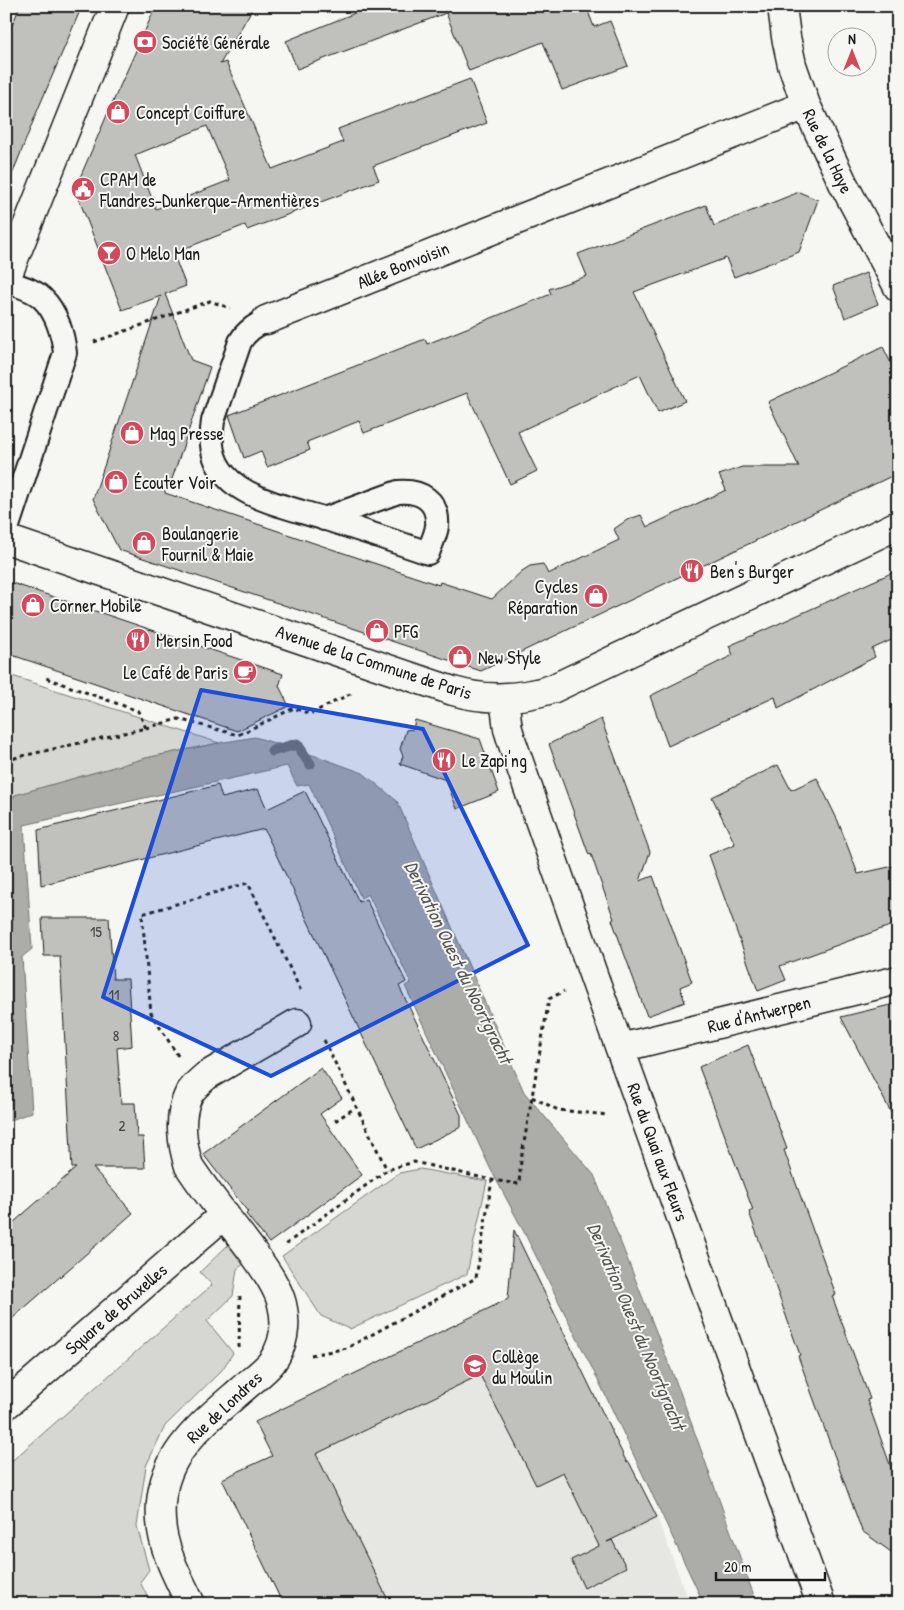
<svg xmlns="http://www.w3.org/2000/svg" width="904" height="1610" viewBox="0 0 904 1610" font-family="'Patrick Hand',sans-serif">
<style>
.built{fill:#e6e6e2}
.green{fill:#d6d6d2;stroke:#797977}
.water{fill:#acaca9;stroke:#727271}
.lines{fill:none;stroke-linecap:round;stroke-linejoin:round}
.stream{stroke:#727271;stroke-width:11}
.building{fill:#c0c0bd;stroke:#1c1c1c;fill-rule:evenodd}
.service-casing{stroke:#1c1c1c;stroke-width:26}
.minor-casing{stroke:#1c1c1c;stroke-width:31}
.tertiary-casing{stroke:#1c1c1c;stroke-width:31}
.path{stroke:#1c1c1c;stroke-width:3;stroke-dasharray:4 4;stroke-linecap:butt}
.service{stroke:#f6f6f2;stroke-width:22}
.minor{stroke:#f6f6f2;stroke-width:28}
.tertiary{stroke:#f6f6f2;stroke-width:28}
.marked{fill:#1d4ed8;fill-opacity:0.2;stroke:#1d4ed8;stroke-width:4;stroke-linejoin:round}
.labels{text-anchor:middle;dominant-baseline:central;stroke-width:4;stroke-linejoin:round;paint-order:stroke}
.number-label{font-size:15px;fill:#454544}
.poi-label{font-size:18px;fill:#1c1c1c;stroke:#f6f6f2;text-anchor:start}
.street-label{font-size:18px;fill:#1c1c1c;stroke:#f6f6f2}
.water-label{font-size:19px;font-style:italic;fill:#565654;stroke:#f6f6f2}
</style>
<rect width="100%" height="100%" fill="#f6f6f2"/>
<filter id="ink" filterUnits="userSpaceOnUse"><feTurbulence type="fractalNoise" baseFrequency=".02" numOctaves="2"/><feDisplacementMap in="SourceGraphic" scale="10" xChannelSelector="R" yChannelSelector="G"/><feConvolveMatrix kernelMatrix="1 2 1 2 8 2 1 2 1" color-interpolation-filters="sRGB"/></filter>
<g filter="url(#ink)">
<path class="built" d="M514,1230l105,215 -6,3 8,17 8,-3 28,55 33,87h-407l-11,-148 -17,-34 253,-123z"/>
<path class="green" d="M6,674l213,69 -73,15 -131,37 -9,16z
M420,1169l67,12 -20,93 -117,55 -29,-13 -39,-60 117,-83z
M229,1244l16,19 -8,6 -4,27 -26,25 26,32 -11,17 -57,56 -19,40 -9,60 12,44 -9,12 11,22h-145v-138l206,-181 -12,-13z"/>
<path class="water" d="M255,737l64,20 44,16 34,28 127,291 70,83 86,217 77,212h-53l-102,-216 -78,-156 -34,-64 -85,-182 6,-3 -43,-89 -7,4 -52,-114 -12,2 -10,-20 -263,59 8,124 -10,8 10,155 -26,10v-311l9,-16 131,-37 73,-15z"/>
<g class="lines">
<path class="stream" d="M272,751l25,-7 13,20"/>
</g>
<path class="building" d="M20,6h62l-46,108 -28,71 -2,-1v-144z
M156,6h98l-34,58 6,-2 46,107 71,-27 -5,-13 132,-50 17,44 -114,43 6,14 -132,50 -2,-5 -72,28 13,33 -21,8 26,66 19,7 -40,118 -7,2 2,1v5l274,92 1,-3 52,17 30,-28 8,-5 13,-2 5,10 71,-34 -5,-11 13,-9 14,-5 6,12 79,-37 -7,-15 23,-8h57l-31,-65 115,-55 15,30v96l-417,198 -362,-121 -26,-51 68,-203 -39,14 -47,-121 32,-74zM207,126l23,54 -74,29 -21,-54z
M372,6h214l8,21 16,-6 18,45 -66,24 -19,-48 -74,29 -23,-58 -149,56 -11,-28z
M799,192l19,8 -19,52 -65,25 -8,-19 -92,34 51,109 -27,12 -18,-38 -122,57 19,39 -27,13 -43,-91 -103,40 -5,-12 -52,21 3,8 -43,17 -6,-16 -17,7 -15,-43 196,-76 2,5 124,-50 -2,-5 38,-13 -9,-22 128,-49 8,21z
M866,273l12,31 -33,14 -12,-32z
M898,570v67l-26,12 3,8 -97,51 -3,-11 -107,49 -18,-50 83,-41 -4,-9z
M6,581l277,93 -4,12 10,20 -52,25 -231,-78z
M601,719l49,133 -10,29 13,-5 39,106 -12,5 5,15 -38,14 -35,-96 2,-1 -12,-33 -11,-32 -2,1 -40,-111z
M415,720l65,19 19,53 -42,17 -11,-29 -46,-16 3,-8 -3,-7 6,-19 7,-1z
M778,765l13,25 26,-12 21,43 20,53 40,-9v58l-118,43 6,14 -28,11 -49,-136 26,-11 -23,-47z
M218,785l4,13 36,-9 9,20 38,-18 54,111 7,-3 40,83 -7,4 62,129v12l-45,22 -152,-320 -223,56 -3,-55z
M42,918h67l4,61h15l4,67 -15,2 4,55h14l2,34h6l2,31h-52l40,45 -127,111v-95l70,-61h-4l-12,-212h-16z
M898,1003v123l-57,-109z
M748,1045l39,104 -3,1 52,145 -4,1 38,103 -3,1 31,87v70l-36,-26 -64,-175 2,-1 -51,-143 4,-2 -54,-143z
M321,1068l21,30 -22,16 42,61 -93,68 -23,-29 2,-2 -45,-58z
M514,1230l113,233 2,-1 28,55 -50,25 5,-2 14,27 -42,21 -13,-28 28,-14 -36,-74 -27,13 -56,-110 -164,79 74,150h-107l-61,-125 50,-23 -17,-34 253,-123z"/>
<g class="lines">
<g class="service-casing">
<path id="service" d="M6,281c12,5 27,8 36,17 14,13 21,36 23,55l-59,179
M266,320c-11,6 -20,11 -26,22l-27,79c-3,20 -2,38 12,54 21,25 70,34 101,44 34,11 68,22 102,34 3,-9 8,-18 9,-27 2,-26 -17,-36 -39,-34l-74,27"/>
</g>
<g class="minor-casing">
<path id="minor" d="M782,6l4,31 6,28 14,40 37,78 55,104
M266,320l540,-215
M504,698l4,31 4,13 82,235 227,627
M620,1048l278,-68
M6,1405l219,-191
M191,1604c-12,-24 -25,-48 -29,-74 -10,-68 34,-101 79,-140 10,-9 23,-18 31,-28 12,-17 15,-38 10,-58 -5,-19 -19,-37 -30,-53 -21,-28 -44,-56 -63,-85 -7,-21 -11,-49 -1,-70 4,-8 11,-14 18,-20l91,-53"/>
</g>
<g class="tertiary-casing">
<path id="tertiary" d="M6,279l109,-273
M6,539l447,152c34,10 66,8 99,-2l346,-164"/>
</g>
<path class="path" d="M94,342l116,-41 20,7
M146,728l32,-9 60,16 56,-27 16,6 40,-20 2,-4
M6,761l12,-4 128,-29 -8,-17 -95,-34
M324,1040l63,130
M178,1056l-27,-43 -9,-99 106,-31 53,108
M532,1097l26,13 50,5
M335,1121l21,-14
M286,1244l101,-74 27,-8 78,18 27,4 2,-24 28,-161 15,-8
M239,1348l1,-56
M311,1355l36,-7 129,-70 16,-98"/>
<use href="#service" class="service"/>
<use href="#minor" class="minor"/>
<use href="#tertiary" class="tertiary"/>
</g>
</g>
<path class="marked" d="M201,690l222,39 105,216 -257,131 -168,-79z"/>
<defs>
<g id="bank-disc" transform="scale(1.25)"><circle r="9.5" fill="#d1495b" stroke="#f6f6f2"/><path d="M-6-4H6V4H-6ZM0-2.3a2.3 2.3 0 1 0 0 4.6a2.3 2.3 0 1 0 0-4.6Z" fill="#fff"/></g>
<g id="shop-disc" transform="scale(1.25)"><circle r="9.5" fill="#d1495b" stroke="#f6f6f2"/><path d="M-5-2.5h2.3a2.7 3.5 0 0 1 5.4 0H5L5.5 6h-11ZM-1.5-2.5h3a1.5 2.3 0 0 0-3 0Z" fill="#fff"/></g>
<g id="civic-disc" transform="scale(1.25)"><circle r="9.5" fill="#d1495b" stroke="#f6f6f2"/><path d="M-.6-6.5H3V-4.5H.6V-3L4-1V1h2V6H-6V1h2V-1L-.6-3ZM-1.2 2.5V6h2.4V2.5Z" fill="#fff"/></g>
<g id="bar-disc" transform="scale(1.25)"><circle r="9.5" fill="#d1495b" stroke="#f6f6f2"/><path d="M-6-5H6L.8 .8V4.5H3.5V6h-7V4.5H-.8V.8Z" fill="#fff"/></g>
<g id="restaurant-disc" transform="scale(1.25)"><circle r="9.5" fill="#d1495b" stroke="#f6f6f2"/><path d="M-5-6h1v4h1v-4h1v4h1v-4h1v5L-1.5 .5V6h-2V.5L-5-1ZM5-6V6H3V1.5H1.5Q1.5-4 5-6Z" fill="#fff"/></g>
<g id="cafe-disc" transform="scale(1.25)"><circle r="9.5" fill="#d1495b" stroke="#f6f6f2"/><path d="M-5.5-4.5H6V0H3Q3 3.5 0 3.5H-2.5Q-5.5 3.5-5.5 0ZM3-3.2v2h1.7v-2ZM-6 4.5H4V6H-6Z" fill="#fff"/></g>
<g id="school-disc" transform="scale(1.25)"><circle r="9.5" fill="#d1495b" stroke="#f6f6f2"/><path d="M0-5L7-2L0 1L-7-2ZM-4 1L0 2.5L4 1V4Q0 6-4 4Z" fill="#fff"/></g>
</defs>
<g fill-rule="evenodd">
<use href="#bank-disc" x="145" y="42"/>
<use href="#shop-disc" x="118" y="112"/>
<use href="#civic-disc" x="83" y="189"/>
<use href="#bar-disc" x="109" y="253"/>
<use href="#shop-disc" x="132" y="433"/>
<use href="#shop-disc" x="116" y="482"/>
<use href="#shop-disc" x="144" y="543"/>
<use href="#restaurant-disc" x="692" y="571"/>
<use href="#shop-disc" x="596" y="596"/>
<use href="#shop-disc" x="33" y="605"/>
<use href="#shop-disc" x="377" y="631"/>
<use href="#restaurant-disc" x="138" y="640"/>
<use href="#shop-disc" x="460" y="657"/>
<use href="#cafe-disc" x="245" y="672"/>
<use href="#restaurant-disc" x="444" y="760"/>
<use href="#school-disc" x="475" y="1366"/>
</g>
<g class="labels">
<g class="number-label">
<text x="96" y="931">15</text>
<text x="114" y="994">11</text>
<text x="116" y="1035">8</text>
<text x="122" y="1125">2</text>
</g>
<g class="poi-label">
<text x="162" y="42">Société Générale</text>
<text x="136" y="112">Concept Coiffure</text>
<text x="100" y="179">CPAM de<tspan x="100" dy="21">Flandres-Dunkerque-Armentières</tspan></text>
<text x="126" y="253">O Melo Man</text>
<text x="150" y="433">Mag Presse</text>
<text x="134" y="482">Écouter Voir</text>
<text x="162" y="533">Boulangerie<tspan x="162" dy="21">Fournil &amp; Maie</tspan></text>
<text x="710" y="571">Ben's Burger</text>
<text x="578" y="586" text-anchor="end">Cycles<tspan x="578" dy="21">Réparation</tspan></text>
<text x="50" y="605">Corner Mobile</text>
<text x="394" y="631">PFG</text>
<text x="156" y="640">Mersin Food</text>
<text x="478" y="657">New Style</text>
<text x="228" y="672" text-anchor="end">Le Café de Paris</text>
<text x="462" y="760">Le Zapi'ng</text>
<text x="492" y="1356">Collège<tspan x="492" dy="21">du Moulin</tspan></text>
</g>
<g class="street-label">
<text transform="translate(828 151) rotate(64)">Rue de la Haye</text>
<text transform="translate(403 265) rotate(-22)">Allée Bonvoisin</text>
<text transform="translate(374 662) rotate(18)">Avenue de la Commune de Paris</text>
<text transform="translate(759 1014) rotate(-14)">Rue d'Antwerpen</text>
<text transform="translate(658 1152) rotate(70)">Rue du Quai aux Fleurs</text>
<text transform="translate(116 1309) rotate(-41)">Square de Bruxelles</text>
<text transform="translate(224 1407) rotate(-43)">Rue de Londres</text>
</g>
<g class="water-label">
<text transform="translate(459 962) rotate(64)">Derivation Ouest du Noortgracht</text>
<text transform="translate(637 1326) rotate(67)">Derivation Ouest du Noortgracht</text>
</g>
</g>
<rect width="904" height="1610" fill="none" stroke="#f6f6f2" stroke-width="25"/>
<rect x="12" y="12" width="879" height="1585" fill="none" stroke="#1c1c1c" stroke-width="2" filter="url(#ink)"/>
<g transform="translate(852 52)"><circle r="24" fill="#f6f6f2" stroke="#9f9f9c"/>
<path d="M0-4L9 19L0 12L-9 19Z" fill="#d1495b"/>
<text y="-8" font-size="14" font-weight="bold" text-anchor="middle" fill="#1c1c1c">N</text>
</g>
<path d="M716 1572v8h109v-8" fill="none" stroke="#1c1c1c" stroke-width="2.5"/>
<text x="724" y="1572" font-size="15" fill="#1c1c1c" stroke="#f6f6f2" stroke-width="4" paint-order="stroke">20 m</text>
</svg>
